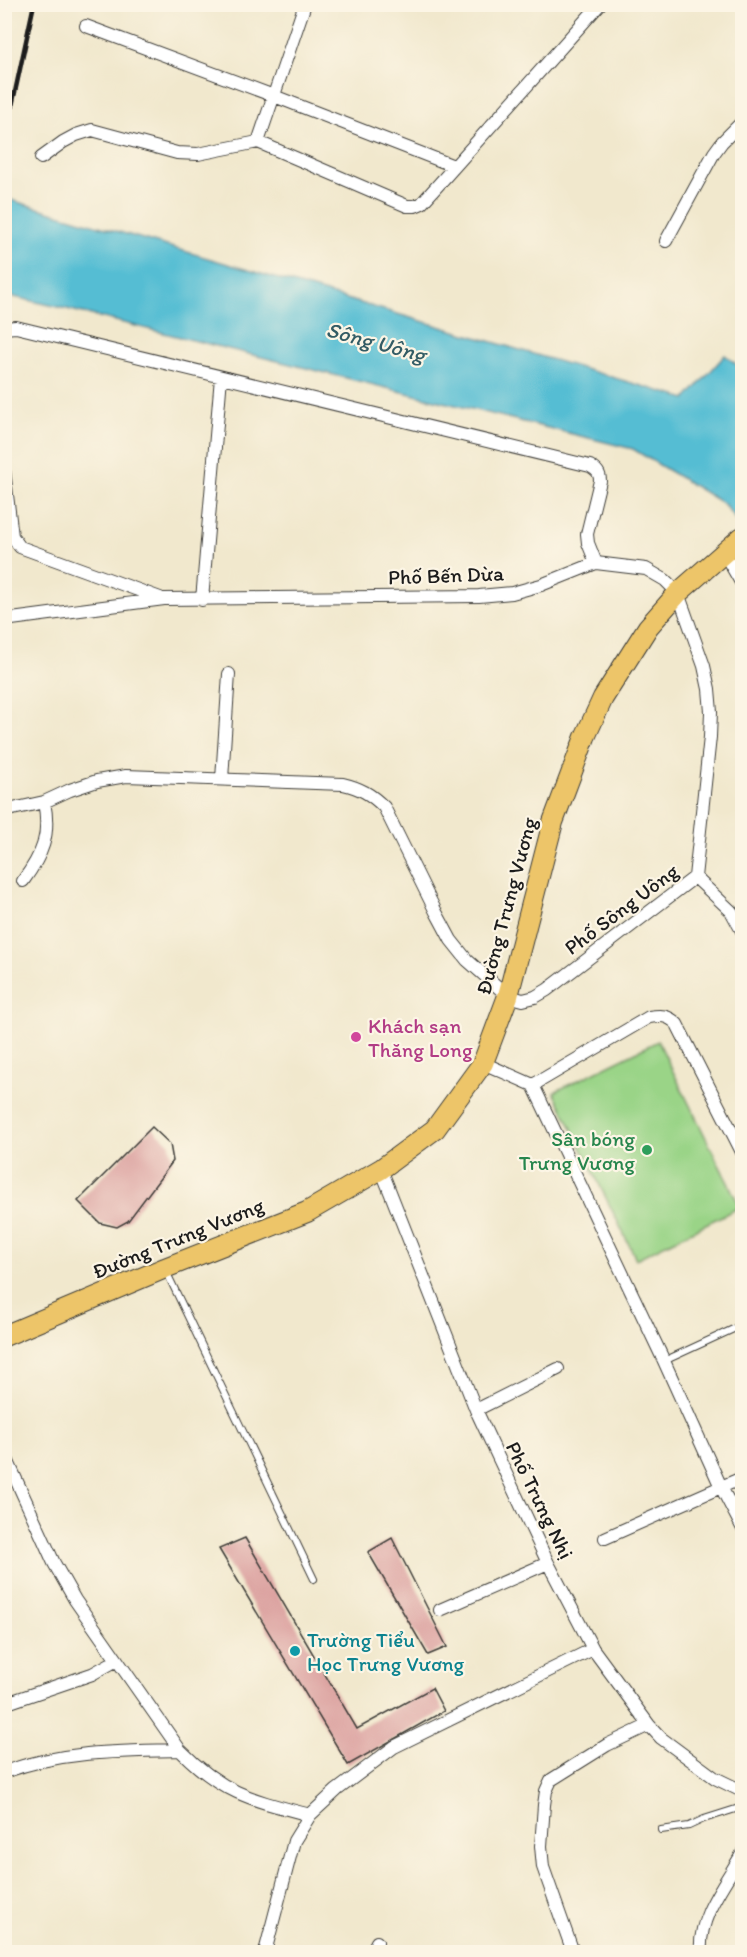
<svg xmlns="http://www.w3.org/2000/svg" width="747" height="1957" viewBox="0 0 747 1957" font-family="Itim,sans-serif">
<style>
.green{fill:#9ad487;stroke:#5b7852;stroke-width:1.5}
.water{fill:#55bdd3;stroke:#386c78;stroke-width:1.5}
.building{fill:#dba09f}
.lines{fill:none;stroke-linecap:round;stroke-linejoin:round}
.lane-casing{stroke:#3c3b37;stroke-width:8}
.street-casing{stroke:#3c3b37;stroke-width:14}
.primary-casing{stroke:#3c3b37;stroke-width:22}
.lane{stroke:#fff;stroke-width:6}
.street{stroke:#fff;stroke-width:12}
.primary{stroke:#edc569;stroke-width:20}
.rail{stroke:#1c1c1c;stroke-width:4.5}
.hotel-dot{fill:#d1479c;stroke:#fcf5e5;stroke-width:2}
.leisure-dot{fill:#2e9e5b;stroke:#fcf5e5;stroke-width:2}
.culture-dot{fill:#0f9aa8;stroke:#fcf5e5;stroke-width:2}
.labels{text-anchor:middle;dominant-baseline:central;stroke-width:4.5;stroke-linejoin:round;paint-order:stroke}
.street-label{font-size:21px;fill:#1c1c1c;stroke:#fcf5e5}
.hotel-label{font-size:21px;fill:#b23c85;stroke:#fcf5e5;text-anchor:start}
.leisure-label{font-size:21px;fill:#27864d;stroke:#fcf5e5;text-anchor:end}
.culture-label{font-size:21px;fill:#0d838f;stroke:#fcf5e5;text-anchor:start}
.water-label{font-size:22px;font-style:italic;fill:#335c65;stroke:#fcf5e5}
</style>
<rect width="100%" height="100%" fill="#fcf5e5"/>
<filter id="ink" filterUnits="userSpaceOnUse"><feTurbulence type="fractalNoise" baseFrequency=".0167" numOctaves="2"/><feDisplacementMap in="SourceGraphic" scale="12" xChannelSelector="R" yChannelSelector="G"/><feConvolveMatrix kernelMatrix="1 2 1 2 8 2 1 2 1" color-interpolation-filters="sRGB"/></filter>
<filter id="wash" filterUnits="userSpaceOnUse"><feTurbulence type="fractalNoise" baseFrequency=".008" numOctaves="4" result="noise"/><feDisplacementMap in="SourceGraphic" scale="24" xChannelSelector="R" yChannelSelector="G"/><feGaussianBlur stdDeviation="1.35" result="paint"/><feColorMatrix in="noise" values="0 0 0 0 0 0 0 0 0 0 0 0 0 0 0 0 0 1.4 0 .05"/><feComposite in="paint" operator="in"/></filter>
<g filter="url(#wash)">
<rect width="100%" height="100%" fill="#f1e8cd"/>
<path class="green" d="M658,1041l82,166 -104,52 -82,-167z"/>
<path class="water" d="M4,198l682,201 39,-44 17,14v159l-18,-24 -91,-55 -570,-141 -58,-13z"/>
<g id="blocks">
<path class="building" d="M152,1127l18,17 3,17 -45,60 -11,6 -17,-4 -22,-22z
M245,1538l112,191 75,-41 12,23 -96,54 -129,-216z
M392,1538l55,109 -19,8 -60,-103z"/>
</g>
</g>
<g filter="url(#ink)">
<use href="#blocks" fill-opacity="0" stroke="#3c3b37" stroke-width="1.5"/>
<g class="lines">
<g class="lane-casing">
<path id="lane" d="M166,1271l148,308
M664,1361l78,-36
M661,1830l28,-4 15,-7 38,-12"/>
</g>
<g class="street-casing">
<path id="street" d="M86,26l188,70 180,70
M258,142l47,-138
M41,158l22,-16 13,-7 16,-5 85,23 21,1 60,-12 149,64h8l7,-3 178,-199
M666,241l48,-88 8,-11 20,-20
M4,328l12,-1 574,139c7,4 10,7 10,15l-13,53 1,9 8,20
M4,470l8,66 8,11 140,51
M724,553l18,31
M202,600l19,-223
M4,620l160,-21 315,-3 33,-3 29,-8 55,-22 50,6 19,11 13,13 26,73 5,23 2,23 -1,25 -15,140
M222,779l7,-105
M4,811l40,-9 26,-12 27,-9 29,-5 217,8c17,4 28,10 41,23l52,105 15,28 16,20 41,36 15,4 12,-3 12,-7 148,-113 36,34 11,20
M23,881c19,-26 28,-45 21,-79
M483,1063l50,22 116,-68c12,-2 19,-2 28,7l65,128
M533,1085l131,276 57,126 21,-9
M381,1169l95,241 72,153 45,86 56,76 12,13 54,40 27,13
M476,1410l82,-41
M4,1453l50,110 21,37 105,150c43,44 73,50 130,65
M605,1538l116,-51 21,40
M440,1610l108,-47
M4,1704l88,-30 25,-14
M4,1772c58,-21 116,-21 176,-22
M265,1952l29,-111 16,-26 27,-25 57,-43 199,-98
M372,1952l5,-10
M573,1952l-30,-85 -2,-21 3,-41 2,-14 5,-11 56,-35 42,-20
M701,1952c-3,-36 24,-68 41,-98"/>
</g>
<g class="primary-casing">
<path id="primary" d="M4,1336l161,-68 142,-56 74,-43 54,-40 48,-66 25,-67 45,-174 32,-85 18,-39 45,-71 30,-34 64,-56"/>
</g>
<use href="#lane" class="lane"/>
<use href="#street" class="street"/>
<use href="#primary" class="primary"/>
<path class="rail" d="M4,143l30,-139"/>
</g>
</g>
<circle class="hotel-dot" cx="356" cy="1037" r="6"/>
<circle class="leisure-dot" cx="647" cy="1150" r="6"/>
<circle class="culture-dot" cx="295" cy="1651" r="6"/>
<g class="labels">
<g class="street-label">
<text transform="translate(446 575) rotate(-2)">Phố Bến Dừa</text>
<text transform="translate(506 906) rotate(-75)">Đường Trưng Vương</text>
<text transform="translate(621 909) rotate(-37)">Phố Sông Uông</text>
<text transform="translate(178 1238) rotate(-22)">Đường Trưng Vương</text>
<text transform="translate(540 1500) rotate(64)">Phố Trưng Nhị</text>
</g>
<g class="hotel-label">
<text x="368" y="1025">Khách sạn<tspan x="368" dy="24">Thăng Long</tspan></text>
</g>
<g class="leisure-label">
<text x="635" y="1138">Sân bóng<tspan x="635" dy="24">Trưng Vương</tspan></text>
</g>
<g class="culture-label">
<text x="307" y="1639">Trường Tiểu<tspan x="307" dy="24">Học Trưng Vương</tspan></text>
</g>
<g class="water-label">
<text transform="translate(376 342) rotate(15)">Sông Uông</text>
</g>
</g>
<rect width="747" height="1957" fill="none" stroke="#fcf5e5" stroke-width="24"/>
</svg>
